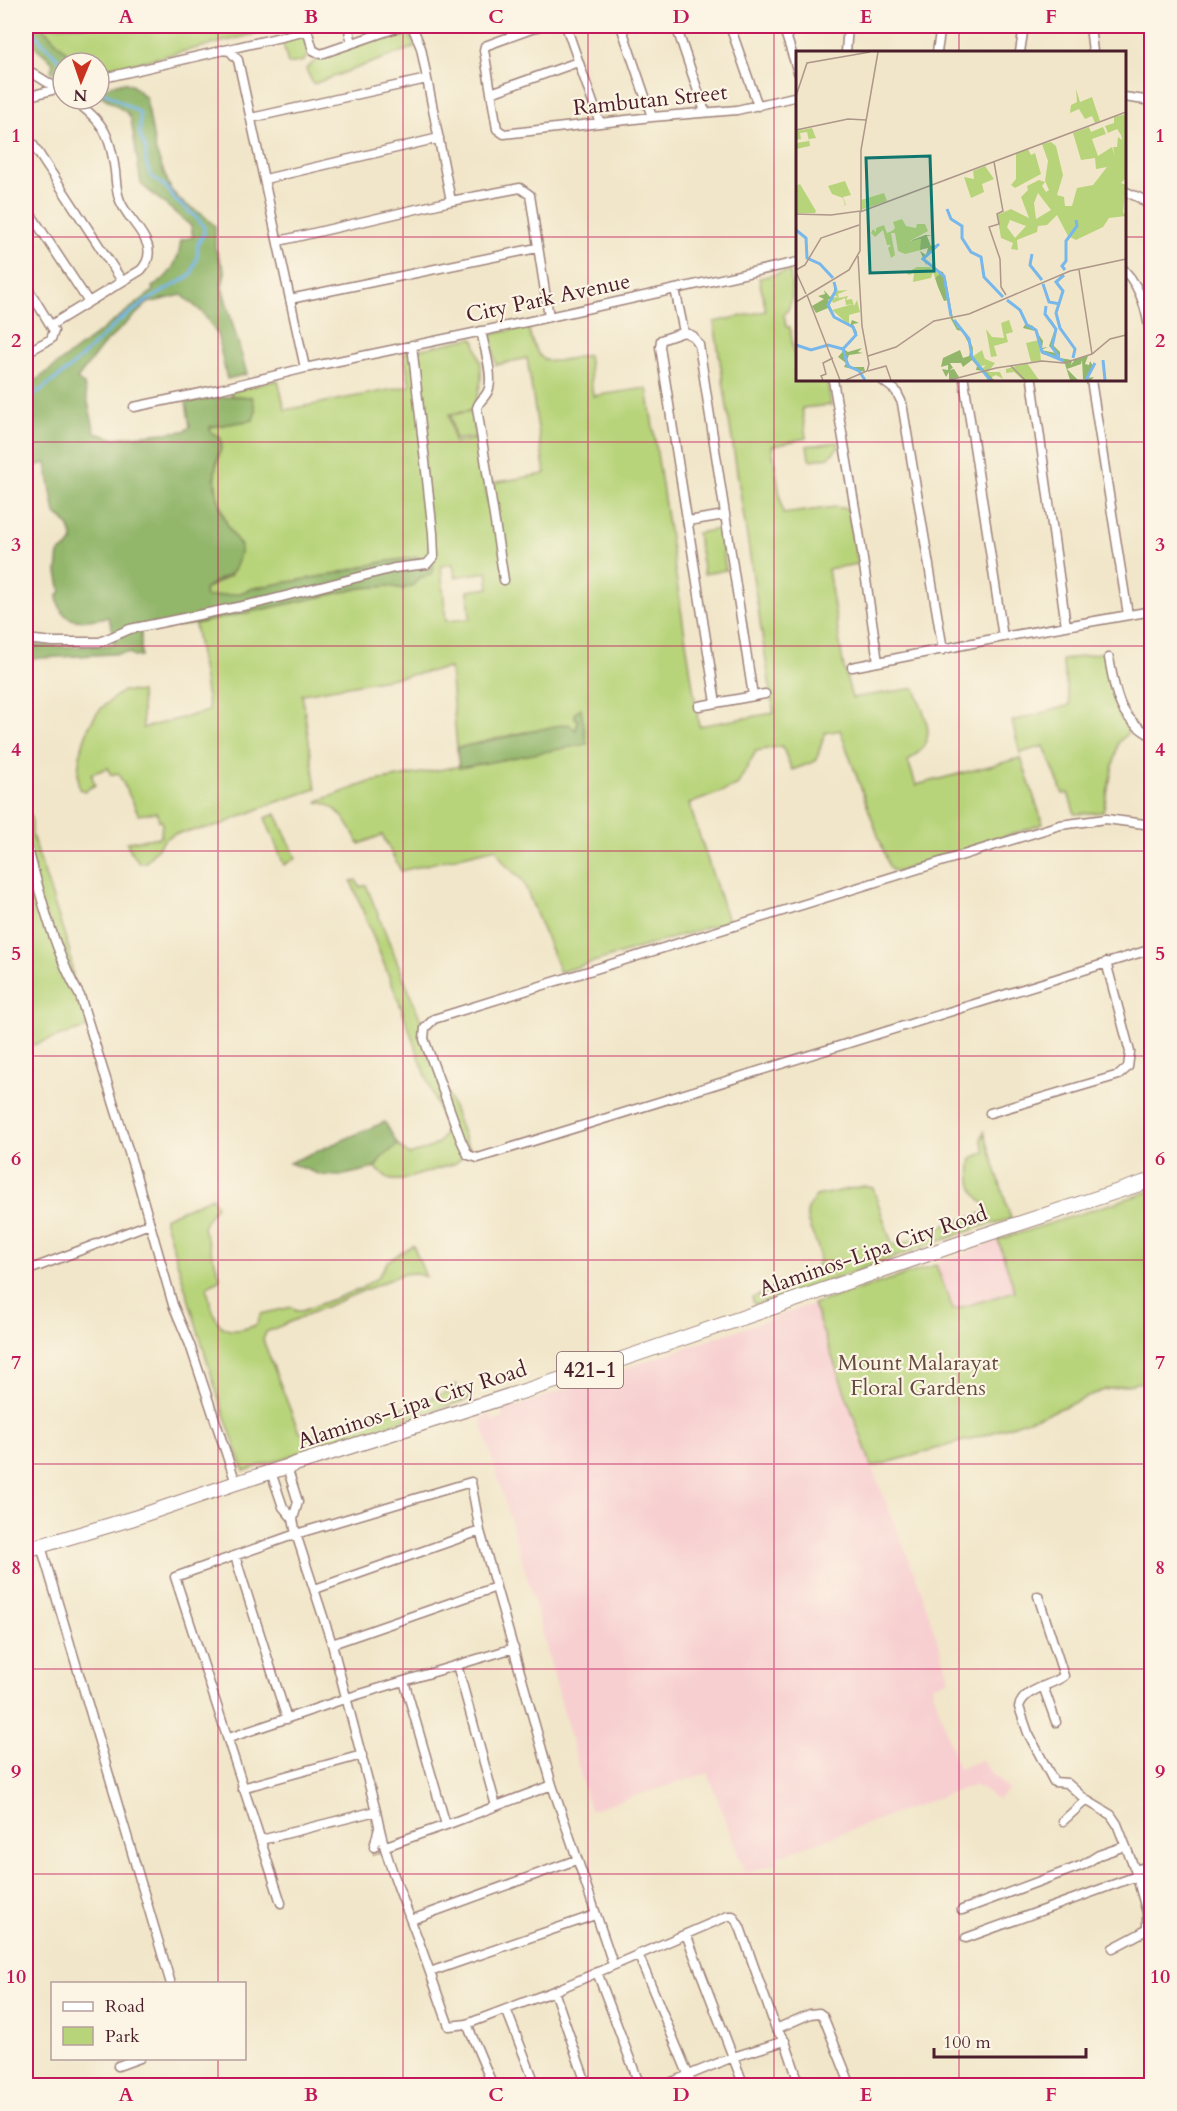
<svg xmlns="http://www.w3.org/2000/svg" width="1177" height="2111" viewBox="0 0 1177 2111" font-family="Cardo,serif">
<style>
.built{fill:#f7cfd0}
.green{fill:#b8d47a;stroke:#817a52;stroke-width:1.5;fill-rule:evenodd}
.forest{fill:#92b66a;stroke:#6e6a4a;stroke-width:1.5}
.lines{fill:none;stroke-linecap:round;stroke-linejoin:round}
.stream{stroke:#77b7eb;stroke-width:3}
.street-tunnel{stroke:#d0bea9;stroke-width:8;stroke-dasharray:8 4;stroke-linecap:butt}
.street-casing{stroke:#9e827a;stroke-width:11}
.primary-casing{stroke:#9e827a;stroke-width:16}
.street{stroke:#fff;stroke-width:8}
.primary{stroke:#fff;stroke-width:14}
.grid{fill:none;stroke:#c2185b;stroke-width:1.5;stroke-opacity:0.55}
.labels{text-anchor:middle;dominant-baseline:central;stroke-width:4.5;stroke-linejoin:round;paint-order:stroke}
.shield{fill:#fcf5e5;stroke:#7f5f63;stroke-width:1.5}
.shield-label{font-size:21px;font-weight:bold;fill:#4a1f2b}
.street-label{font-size:22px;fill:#4a1f2b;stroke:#fcf5e5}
.park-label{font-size:22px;fill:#664c3f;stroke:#fcf5e5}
.inset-river{fill:none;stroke:#77b7eb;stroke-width:3}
.inset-road{fill:none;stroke:#ae968a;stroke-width:1.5}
.view{fill:#0f766e;fill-opacity:0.15;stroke:#0f766e;stroke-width:3}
.inset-edge{fill:none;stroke:#4a1f2b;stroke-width:3}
.neatline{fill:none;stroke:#c2185b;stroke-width:2}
.grid-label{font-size:20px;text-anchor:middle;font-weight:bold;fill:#c2185b}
</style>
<rect width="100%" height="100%" fill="#fcf5e5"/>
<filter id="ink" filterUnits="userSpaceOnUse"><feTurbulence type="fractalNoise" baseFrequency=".0167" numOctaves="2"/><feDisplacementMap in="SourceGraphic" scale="12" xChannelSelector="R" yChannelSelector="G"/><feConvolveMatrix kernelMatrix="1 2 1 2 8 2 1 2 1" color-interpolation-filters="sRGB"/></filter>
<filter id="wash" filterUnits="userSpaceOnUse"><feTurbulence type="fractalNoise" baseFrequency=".008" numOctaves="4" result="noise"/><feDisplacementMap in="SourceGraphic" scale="24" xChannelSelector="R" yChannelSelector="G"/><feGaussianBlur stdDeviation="1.35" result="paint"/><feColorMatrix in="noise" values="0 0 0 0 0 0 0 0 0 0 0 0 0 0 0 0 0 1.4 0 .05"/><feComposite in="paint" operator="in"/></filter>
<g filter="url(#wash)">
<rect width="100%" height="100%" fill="#f1e6c9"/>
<path class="built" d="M998,1240l18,51 -63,20 -17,-46z
M813,1304l59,163 49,123 29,89 -18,7 26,83 24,-9 9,13 18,17 -12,10 -12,-10 -10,-4 -10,2 -188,69 1,6 -33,10 -37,-100 -118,37 -60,-223 -50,-169 10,-3 3,6 10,-3 -1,-7z"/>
<path class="green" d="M41,26h258l-19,4 -1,-2 -180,44v-9h-22z
M401,30l7,2 7,15 -102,37 -7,-15 10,-9z
M303,34c3,10 8,19 1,27l-16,3 -6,-25z
M790,271c1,16 6,32 -6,43l2,13h4l4,27h3l1,26h29l4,25 -29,3 4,30 -34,8 11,68 52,-7 13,2 10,55 -30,5 16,100 8,29 63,-10c10,32 26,51 -7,73l8,24 105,-27 22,66 -146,48 -7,-3 -50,-139 -15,3 -9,28 -24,9 -10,-24 -26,5 -19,35 -48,18 39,117 -168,51 -37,-91 -19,-18 -8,-15 -95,23 -19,-36 -23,9c-9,-17 -20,-40 -41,-42v-1l52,-19 217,-38 -9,-24 -2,10 -52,2 -67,16 -7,-80 -148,26 14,95 -48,16 -50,21 -44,8 -9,5 -19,23 -6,1c-5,-6 -11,-12 -13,-21l34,-5 1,-16h-3l-2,-9 -18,3 -21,-42 -7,2 -3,-7 -17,6 4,11 -10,6 -6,-2c-4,-23 5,-59 19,-77 6,-8 17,-15 25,-21l18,1 2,36 66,-17 -14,-87 166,-36 28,-2 14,3 10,-4 6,-7 11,-3 -13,-18 -34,5 -54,13 -75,13 -17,6 -31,3 -2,-7 27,-15 -2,-44 -12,-37 -2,-23 7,-27 -2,-7 -10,-5v-5l43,-7 -1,-23 -20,-1 -2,-4 48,-12 7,30 125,-24 -6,-33 67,-15 3,1 7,25v17l-7,29 -25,4 5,29 23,-4 11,63 4,-19 53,-9 -18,-116 -31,7 -6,-30 38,-9c10,46 22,36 60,29l5,41 54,-8 52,338 75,-13 -60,-391 52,-11 -7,-33zM453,564l2,13 32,-5 2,16 -21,3 2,28 -24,2 -5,-55z
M472,411l4,26 -21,3 -4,-25z
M838,442l1,5 -10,10 -17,3 -3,-2 -2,-12z
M719,529l7,41 -22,4 -7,-41z
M1104,652c6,27 13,53 28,76l-14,15 -15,69 -28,2 -7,-21 -5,1 -19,-48 -24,7 -8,-32 58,-16 -8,-45z
M26,797l6,26v12l38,117 3,28 16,47 -63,20z
M276,814l20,44 -12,7 -19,-47z
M356,880l4,7 6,-2 54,133 46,124 4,6 -7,3 -1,6 -6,6 -54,17h-11l-16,-12 7,-11 16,-12 11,10c17,-6 35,-8 36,-27l-47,-129 -47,-118z
M984,1132l27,87 -31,8 -191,68 -35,10 -2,-7c14,-6 54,-17 63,-29 13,-17 -7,-35 -8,-52 -1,-8 5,-15 9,-21l48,-10 9,2 19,56 7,1 49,-21 36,-11c4,-11 -5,-12 -9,-20 -6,-11 -5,-24 -3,-35l13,-6 -4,-13z
M1151,1191v189l-47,10 -52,22 -64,22 -116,33 -59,-163 123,-39 17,45 62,-19 -17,-51z
M212,1197l4,8c-4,9 -11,15 -13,23l17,48 -1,4 -11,6 -1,4c9,32 11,50 49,35l5,-11 31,-7 4,4h6l58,-22 18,-12 10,-16 25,-16 13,32 -12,-4 -11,1 -137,58 -3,8 36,92 12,4 141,-45 4,-7c4,8 7,10 15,10l1,4 -228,73 -25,-71 -55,-182z"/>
<path class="forest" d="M26,26h15l36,37h-14v9l-6,2 -6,-3 2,-9 -27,-23z
M124,82l9,4 13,12 10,54 15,38 12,13 20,12 12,11v22l10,24 -3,15 25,87 -20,5 -10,-45 -14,-21 -21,-18 -34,8 -45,42 -26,34 7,6 11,48 18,5 71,-7 6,-4 -4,-25 46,-6 20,1 4,14 -3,9 -43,7v5l10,5c4,12 -4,21 -5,33 -2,27 10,56 26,76 -5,37 -15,25 -37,44l2,7 31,-3 17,-6 75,-13 54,-13 34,-5 14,4 3,6 -4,8 -11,3 -6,7 -10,4 -14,-3 -28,2 -166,36 -54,6v26l-7,1 -4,-4 -104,6v-13c29,-1 59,3 88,-2l-1,-14 -5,-13c-23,4 -46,11 -51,-20l4,-6 -4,-18 2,-21 8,-4 6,-8c-3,-12 -6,-20 -18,-26l-9,-51 -20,5v-80l127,-97 -1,-4c19,-10 27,-27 29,-47l12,-3 -2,-11 -50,-42 -10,-65 -4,-6 -28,-19v-5z
M581,708l6,36 -128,24 -2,-20 98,-22 13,-2 8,6 2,-10 -3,-2v-5z
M385,1122l13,23 -16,12 -7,11 -35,8 -19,-1 -32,-12z"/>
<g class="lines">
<path class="stream" d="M27,26l36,38
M26,401l43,-32 51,-49 27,-19 44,-26 6,-17 1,-15 6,-9v-7l-8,-10 -21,-17 -8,-12 -17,-13 -4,-13v-13l-6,-13v-23l-41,-24"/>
</g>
</g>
<g filter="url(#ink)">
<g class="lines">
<path class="street-tunnel" d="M374,1847l4,11"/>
<g class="street-casing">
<path id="street" d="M306,26l7,24 8,4 81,-28
M348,26l4,17
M412,26l9,22 6,31
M540,26l-55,20 -1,4 13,79 7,5 148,-17 85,-7 61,-14
M566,26l34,97
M621,26l31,91
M676,26l29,86
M730,26l28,80
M783,26l15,46
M1090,26l3,26
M221,50l9,1 8,9 67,308
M846,52l2,-26
M937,52l4,-26
M1020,52l4,-26
M26,69l37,23
M99,79l208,-48
M491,93l87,-31
M26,97l34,-9
M1124,97l28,4
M251,118l176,-39 24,122
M26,134l96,147
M265,179l174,-41
M1124,191l16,7 12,10
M26,207l62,94
M279,241l172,-40 69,-13 10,7 19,122
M1124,270c20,21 24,48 28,75
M26,285l28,46 -3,8 -22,12 -3,7
M675,289l9,43
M290,299l247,-51
M51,325l90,-55c24,-26 -15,-48 -22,-72 -3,-9 -3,-18 -4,-27 -5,-38 -12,-50 -43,-72
M481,331c3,15 12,43 8,57 -2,9 -10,12 -12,20l27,172
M833,380l26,152 19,130 125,-25 149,-26
M882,380l14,11 6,12 41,247
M964,380l39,257
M1032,380l34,246
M1091,380l37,235
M134,407l86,-18 85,-21 226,-47 267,-59
M688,521l37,-6
M26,639l27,3h47l30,-13 132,-27 132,-34 33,-4 7,-8 -1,-23 -21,-188
M1109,658c7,36 8,59 43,78
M852,667l26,-5
M716,703l-56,-356 1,-7 23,-8 9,4 6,9 54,351
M699,706l66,-12
M1148,824l4,-14
M1152,825l-46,-6 -46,6 -626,194 -9,9 -1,11 37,101 7,15 10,3 674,-209
M26,841c13,49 28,111 54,155l56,179 37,130 17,40 46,138
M990,1113l129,-38 9,-8 2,-15 -24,-90
M26,1271l123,-47
M287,1467l11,35 -5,17
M271,1472l12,35 10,12 3,15 36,110 44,167c7,39 21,73 35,110 14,35 25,70 38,105l18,-2 87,-33 174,-75h5l7,11 36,102 9,12 15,45
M41,1546l130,438
M235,1556l52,163
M315,1589l165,-58
M1038,1596l26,80c-13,10 -41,13 -45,31l9,26 26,49 13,1 19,17 25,15 6,9 18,46 12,43v15l-4,4 -30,16
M332,1644l164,-57
M457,1665l39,141
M404,1681l42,144
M1043,1686l13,36
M229,1738l118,-40 167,-50
M242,1788l120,-33
M1063,1821l23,-21
M261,1840l115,-29
M386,1846l60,-21 106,-40
M374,1847l5,-19
M1135,1870l17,-5
M281,1903l-106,-326 121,-43 175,-52 9,49 72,254 61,179
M962,1910l121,-45 16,-10 26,-9
M411,1920l165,-60
M686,1934l58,152
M966,1938l171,-62
M638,1954l55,132
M430,1972l165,-57
M597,1972l43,114
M554,1991l33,95
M506,2009l30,77
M467,2024l26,62
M776,2029l34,-15 9,-1 4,3 28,70
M118,2066l22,-8
M662,2086l71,-29 52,-16"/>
</g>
<g class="primary-casing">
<path id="primary" d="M26,1550l108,-32 102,-35 357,-114 391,-134 168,-55"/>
</g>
<use href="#street" class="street"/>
<use href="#primary" class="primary"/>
</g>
</g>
<path class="grid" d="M218,26v1958M403,26v2060M588,26v2060M774,26v2060M959,26v26M26,237h772M1124,237h28M959,380v1706M26,442h1126M26,646h1126M26,851h1126M26,1056h1126M26,1260h1126M26,1464h1126M26,1669h1126M26,1874h1126M218,2058v28"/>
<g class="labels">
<rect class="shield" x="557" y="1352" width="66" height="36" rx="4.5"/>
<g class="shield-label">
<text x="590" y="1370">421-1</text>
</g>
<g class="street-label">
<text transform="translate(650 100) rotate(-6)">Rambutan Street</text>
<text transform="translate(548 298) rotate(-12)">City Park Avenue</text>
<text transform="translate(873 1251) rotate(-19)">Alaminos-Lipa City Road</text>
<text transform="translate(412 1405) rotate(-18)">Alaminos-Lipa City Road</text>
</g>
<g class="park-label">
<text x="918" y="1363">Mount Malarayat<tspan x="918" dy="25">Floral Gardens</tspan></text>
</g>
</g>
<g transform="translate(796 51)">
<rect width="330" height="330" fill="#f1e6c9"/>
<path d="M280,38l4,13 12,-5 8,24 -5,2 -3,-7 -7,3 -6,-10 -9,4 1,-8 6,-3zM330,63v64l-5,5 5,2 -3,27 3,4 -17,2 -6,9 -27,13 -8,-4 -11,-21 -10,10 -9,1 -1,6 -20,8 1,10 -7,-1 2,-6 -12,-5 -4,-23 14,-6 18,9 -8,-21 7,-7 -1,-4 12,-6 6,2 -3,4 4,6 3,-2 -4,-9 3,-20 -6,-17 9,-2 5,4 7,29 -6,20 7,2 1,9h7l5,-18 16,-3 14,-18 -11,2 -1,-11 -14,2 -8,-27 16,-6 2,5 12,-5 3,7 -14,5 6,17 14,-9 3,10 -2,-10h4l1,-10 4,3 -1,-5 -4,-6 -9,4 -3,-7 9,-3v-6zM242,142l13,17 -15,9 -2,-16zM214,169l16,6 -11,12 -8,-11zM16,77l4,10 -7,1 1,7 -14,3v-6l13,-2 -2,-9 -7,1 1,6 -5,1v-9zM232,98l3,6 4,-2 6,21 -26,14 -4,-3 5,-6v-25zM189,115l9,13 -12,5 2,8 -13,6 -7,-21 10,2 -1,-8zM49,130l6,14 -8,2 3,8 -6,2 5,-2 -2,-7 -11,-4 -4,-8zM4,133l16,27 -1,2h-19v-27zM88,142l3,8 -26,9v-10zM106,168l4,7 10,2 1,-4h8l3,7 -18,10 12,-2 -1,11 -16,4 -7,-3 -3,-18h-4l4,22 -4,3 -3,-10 3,-3h-4l-4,-15 -8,7 -4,-4 2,-4 3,3v-4l8,-3 3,8 5,-2 3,-3 -2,-6zM121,216h12l13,9 -7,2 -2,-6 -2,6 -18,4 1,-9 -5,2 -3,-2zM52,239l-10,4 1,4 9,-2 -2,4 6,-1 2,7 3,-6 3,12 -11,3v10l-17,-15 21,-6 -7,1 -1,-7 -12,5 -2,-5 7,-1 -4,-2 2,-4zM213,269l4,12 -7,2 2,8 -14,4 3,10 -6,1 -5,-28 6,8 12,1 -3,-15zM243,289l2,21 -10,1 -5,-19zM186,299l3,9 10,4 -7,9h12l3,7 -7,-4 -6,3 -7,-10 3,-3 -5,1 -9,-9zM231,312l12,17h-16l-9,-8 -8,1v-4z" fill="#b8d47a" fill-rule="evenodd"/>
<path d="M129,184h8l-6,1 4,10 9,-2 -16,13 3,10 -7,-16 6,4 2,-7 -8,2 1,-11 -11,2zM133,216l14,5 3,8 7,39 5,9 4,1 7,10 4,9 -1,9 22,23h-6l-4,-9 -8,-1 1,-4 -5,-6 -9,7 -2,-4h-11l3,5 -4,2 5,-1 5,8 -10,3v-8l-3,5 -4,-8 6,1v-5l-7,2 2,-9 17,-8 3,8 6,-2 2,-8 -9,-17 -5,-1 -6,-11 -3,-19 -4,1 -6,-14 -3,-9 6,-5zM38,230l3,9 -6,8 -3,2 6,16 6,3 10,7 2,-6 7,3 -6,1 4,8v3l-13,14 4,3 14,-4 -4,4 5,1 -14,2 -2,5 4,7h13l1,5 -21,-5 2,-4 -8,-6 6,-7 -16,-5v-1l15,5 13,-14 -3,-8 -8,-3 -11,-6 -6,-10 -12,5 -4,-7 12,-7 -6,-3 7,-2 -1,-4 6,7 4,-4zM248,262l7,6 3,5v4l2,1v5l-4,10 8,8v6l12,2 -1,5 4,-6 13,-3 -3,8 4,1 1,-4 3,5 2,-4 -8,16 7,-1 -3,3 -8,-1 -1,-19 -1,4 -14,5 11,11h-8l-5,-16 -9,-7 -14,-3 -7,-23 -12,-3 3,-5 7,3 10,15 -1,7 6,-1 -7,3 15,3 -7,-7 6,-17 -2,-2 -2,-8z" fill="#92b66a"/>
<path class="inset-river" d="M151,158l4,10 11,7v12l9,14 10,5 3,20 19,20M0,179l10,8 1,20 13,6 13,14M143,193l-16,15 21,17 7,40M236,203l-2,11 12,15M269,219l-3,-4 4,-5v-20l11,-15 -1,-6M268,224l-8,7 7,9 -7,22 4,15 15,21 -2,9M247,233l6,18 11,2M211,249l13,10 7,15 9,5 6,22 22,9M250,255l-1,8 11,15 -4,18 7,10M158,269l15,19 3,18 18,23M0,294l15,5 17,-5 15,4 13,-14 -3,-8 -19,-10 -6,-12 8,-15 -2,-8M47,298l5,17 11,5 6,9M307,309l2,20M290,329l9,-17"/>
<path class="inset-road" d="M0,45l11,-33 63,-11M0,79l52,-11 18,1M198,111l9,49 -6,3 2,10 -10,3 11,32 1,28 5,8M65,160v-61l17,-98M64,161l266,-100M0,163l35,1 29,-4v40l-11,19 -53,32M0,219l9,-5 16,-27 38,-13M283,219l13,84M0,221l10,22M11,244l33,85M72,305l28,-9 38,-26 35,-7 101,-43 56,-12M215,315l14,14M72,320l18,-5 5,14M27,329l-2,-4 5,-2 -3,-11 10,-5M50,329l21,-9 2,-7 -7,-38 -4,-70M154,329l46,-12 46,-7 22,2 28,-9 18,-15 16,-4"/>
<path class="view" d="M134,105l4,115 -64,2 -4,-115z"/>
<rect width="330" height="330" class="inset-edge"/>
</g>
<rect width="1177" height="2111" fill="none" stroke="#fcf5e5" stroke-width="66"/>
<rect x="51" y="1982" width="195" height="78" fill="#fcf5e5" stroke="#b59f9b" stroke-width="1.5"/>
<rect x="63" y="2002" width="30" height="9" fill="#ffffff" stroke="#b59f9b" stroke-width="1.5"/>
<text x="105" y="2012" font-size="18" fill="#4a1f2b">Road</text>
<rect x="63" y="2027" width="30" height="18" fill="#b8d47a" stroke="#b59f9b" stroke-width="1.5"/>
<text x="105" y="2042" font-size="18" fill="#4a1f2b">Park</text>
<g transform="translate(81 81) rotate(182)"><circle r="28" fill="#fcf5e5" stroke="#b59f9b" stroke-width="1.5"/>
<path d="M0-4.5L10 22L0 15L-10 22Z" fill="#c8321e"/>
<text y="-9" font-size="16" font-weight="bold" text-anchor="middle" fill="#4a1f2b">N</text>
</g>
<path d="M934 2048v9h152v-9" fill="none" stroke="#4a1f2b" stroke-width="3"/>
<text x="943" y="2048" font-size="18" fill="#4a1f2b" stroke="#fcf5e5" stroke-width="4.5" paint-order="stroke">100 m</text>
<rect x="33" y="33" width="1111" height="2045" class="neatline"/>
<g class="grid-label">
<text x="126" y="23">A</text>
<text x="311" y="23">B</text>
<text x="496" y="23">C</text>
<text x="681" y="23">D</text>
<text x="866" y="23">E</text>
<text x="1051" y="23">F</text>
<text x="16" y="142">1</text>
<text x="1160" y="142">1</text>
<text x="16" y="347">2</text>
<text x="1160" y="347">2</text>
<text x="16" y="551">3</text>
<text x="1160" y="551">3</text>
<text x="16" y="756">4</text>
<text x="1160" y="756">4</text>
<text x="16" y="960">5</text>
<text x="1160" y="960">5</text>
<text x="16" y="1165">6</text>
<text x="1160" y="1165">6</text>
<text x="16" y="1369">7</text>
<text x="1160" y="1369">7</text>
<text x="16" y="1574">8</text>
<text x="1160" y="1574">8</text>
<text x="16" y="1778">9</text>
<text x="1160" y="1778">9</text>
<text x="16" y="1983">10</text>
<text x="1160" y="1983">10</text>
<text x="126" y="2101">A</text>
<text x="311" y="2101">B</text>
<text x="496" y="2101">C</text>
<text x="681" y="2101">D</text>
<text x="866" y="2101">E</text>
<text x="1051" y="2101">F</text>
</g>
</svg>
